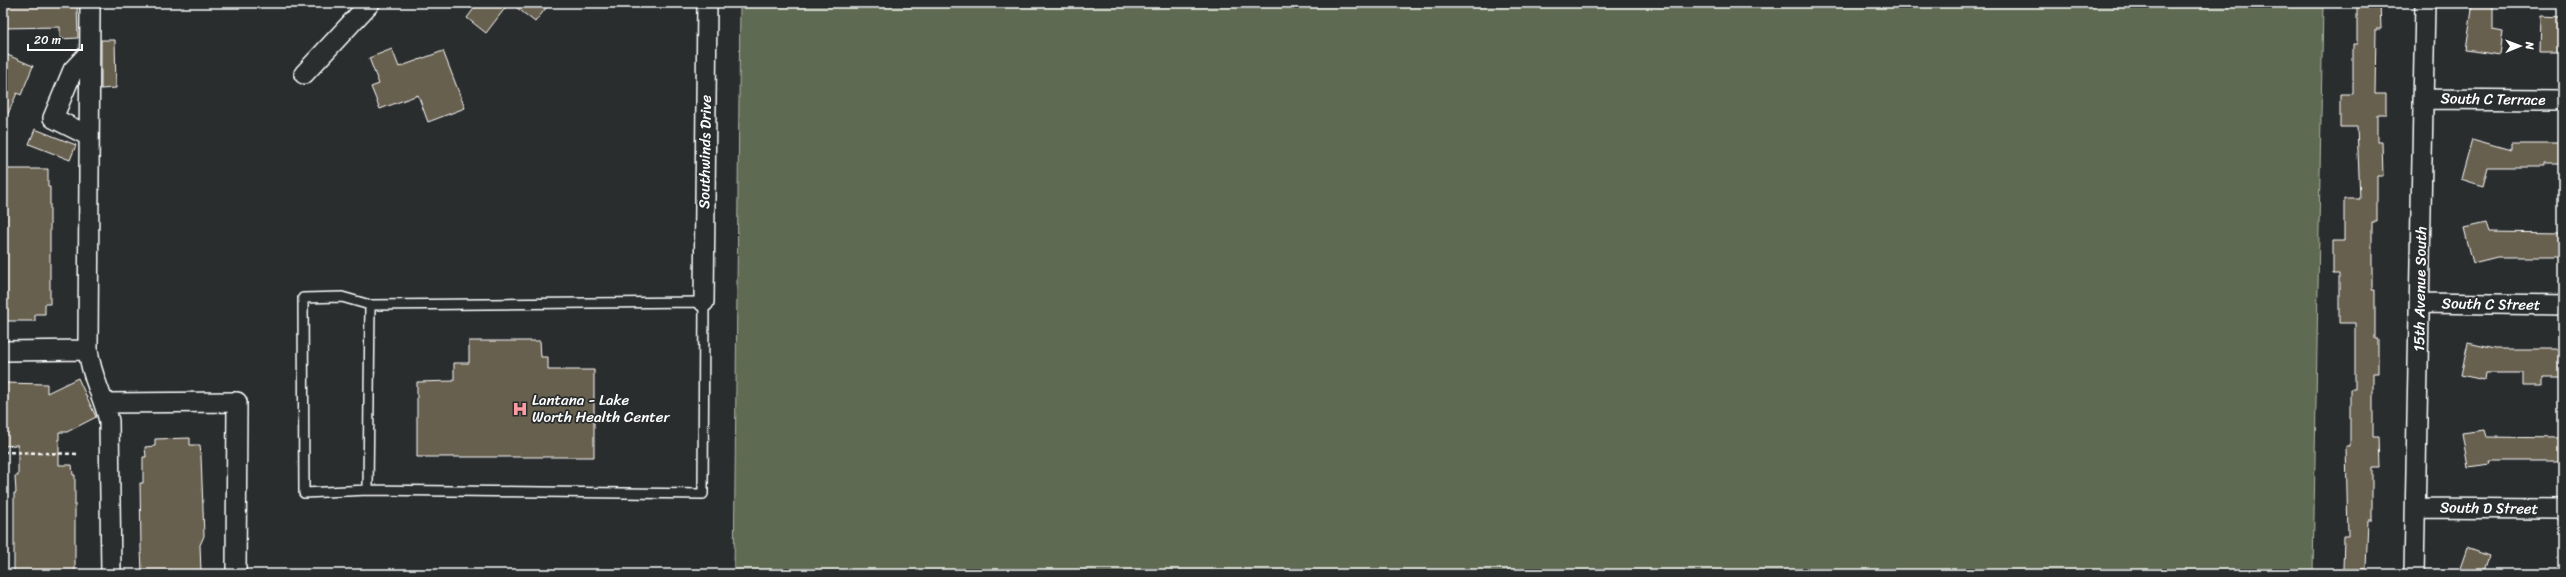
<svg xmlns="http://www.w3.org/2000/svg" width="2566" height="577" viewBox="0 0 2566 577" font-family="Sriracha,sans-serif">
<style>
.green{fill:#5e6b53;stroke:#aeb5a9}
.building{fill:#676050;stroke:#fff}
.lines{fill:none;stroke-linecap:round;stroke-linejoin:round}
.lane-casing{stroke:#fff;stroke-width:12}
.street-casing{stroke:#fff;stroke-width:22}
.path{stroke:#fff;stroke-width:2.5;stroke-dasharray:4 3;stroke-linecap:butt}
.lane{stroke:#2a2d2e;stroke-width:9}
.street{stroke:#2a2d2e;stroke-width:19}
.labels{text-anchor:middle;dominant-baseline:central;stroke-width:3.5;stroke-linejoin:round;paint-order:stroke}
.street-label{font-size:15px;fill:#fff;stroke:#2a2d2e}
.poi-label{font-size:15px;fill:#fff;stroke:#2a2d2e;text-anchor:start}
</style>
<rect width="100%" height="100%" fill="#2a2d2e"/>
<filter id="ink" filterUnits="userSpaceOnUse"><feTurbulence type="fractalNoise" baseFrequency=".025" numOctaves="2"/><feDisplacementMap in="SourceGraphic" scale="8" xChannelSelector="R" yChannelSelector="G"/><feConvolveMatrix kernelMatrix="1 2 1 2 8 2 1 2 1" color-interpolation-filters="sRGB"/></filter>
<g filter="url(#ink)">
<path class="green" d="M740,3h1583l-10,571h-1579z"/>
<path class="building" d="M3,3h74l1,35 -18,1v-12l-57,1z
M478,3h31l-23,30 -19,-15z
M511,3h39l-15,19z
M2357,3h23l1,26h-5l-1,65h11v20h-9v28h5l1,34h-6v46h-5v68h3v49h3v34h-5v64h5l1,31h-7v52h-4l-2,49h-23l1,-33h4l-2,-90h4v-57h5v-66h-16v-49h-6v-33h11v-42h16l-3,-72h-17v-33h13v-50h4z
M2473,3h20v27l10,2 -3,23 -34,-5z
M2541,16l22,1v35h-23z
M101,40h14l1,48 -15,1z
M392,49l7,18 44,-16 22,57 -37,14 -10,-27 -38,14 -9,-22 8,-3 -10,-26z
M3,53l30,13 -12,29 -4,-2 -14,32z
M35,129l41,16 -6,15 -41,-16z
M2472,139l39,11v-6h52v20h-18v3h-57l-5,19 -22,-7z
M3,169h45v18h2v117h-5v10h-10v7h-32z
M2486,223l3,9 74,1v24h-66l-24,6 -9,-35z
M469,341h71l1,16h7v13h46v87h-177v-75l37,-1v-18h15z
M2468,343l27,6h68v29h-20v8h-20v-13h-38l-1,7 -23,-5z
M78,378l18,39 -29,15h-8v33h13l1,10h2v99h-61v-81h2l-1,-17h3v-31l-15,1v-63l44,1v9z
M2484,430l2,7 77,1v23h-74l1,3 -22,3 -6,-34z
M190,438v7h10l1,11 3,80 -4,9 1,27 -3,2h-53l-3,-2 -1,-23 -1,-66h3v-26h3l-1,-10 10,-1v-7z
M2467,548l22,8 -6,18h-25z"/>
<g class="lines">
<g class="lane-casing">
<path id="lane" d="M342,297l28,8 334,-3 -1,192 -335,-4 -64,3 -1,-195z
M368,490l2,-185"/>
</g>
<g class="street-casing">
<path id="street" d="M304,74l66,-71
M2423,99l140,1
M89,136l-36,-18 20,-48 16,-17
M704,302l3,-299
M2420,303l143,2
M88,350c3,27 15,45 21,71l2,153
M3,351l85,-1 2,-347
M105,403l132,-1 -1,172
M2416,508l147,1
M2414,574l11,-571"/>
</g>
<path class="path" d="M3,452l77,2"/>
<use href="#lane" class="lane"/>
<use href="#street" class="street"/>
</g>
</g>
<defs>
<g id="hospital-bare" transform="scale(1.2)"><path d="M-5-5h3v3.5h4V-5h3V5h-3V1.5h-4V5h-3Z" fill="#ff9aa2" stroke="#2a2d2e" stroke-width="2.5" paint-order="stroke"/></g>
</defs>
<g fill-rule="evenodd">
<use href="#hospital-bare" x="520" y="409"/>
</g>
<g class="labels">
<g class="street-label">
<text transform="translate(2493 99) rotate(1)">South C Terrace</text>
<text transform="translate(705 152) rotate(-89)">Southwinds Drive</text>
<text transform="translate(2420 289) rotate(-89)">15th Avenue South</text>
<text transform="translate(2491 304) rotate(1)">South C Street</text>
<text transform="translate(2489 508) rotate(1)">South D Street</text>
</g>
<g class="poi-label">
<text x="532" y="400">Lantana - Lake<tspan x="532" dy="17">Worth Health Center</tspan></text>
</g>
</g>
<rect width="2566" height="577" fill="none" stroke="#2a2d2e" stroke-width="16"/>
<rect x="8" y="8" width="2550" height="561" fill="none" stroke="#fff" stroke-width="1.5" filter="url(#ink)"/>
<g transform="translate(2520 46) rotate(89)" stroke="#2a2d2e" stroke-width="3" paint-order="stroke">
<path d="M0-3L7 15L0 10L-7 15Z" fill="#ffffff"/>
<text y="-6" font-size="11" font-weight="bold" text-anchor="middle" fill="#ffffff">N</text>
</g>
<path d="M28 44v6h54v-6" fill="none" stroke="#ffffff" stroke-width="2"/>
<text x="34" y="44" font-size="12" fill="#ffffff" stroke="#2a2d2e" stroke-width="3" paint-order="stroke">20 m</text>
</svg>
